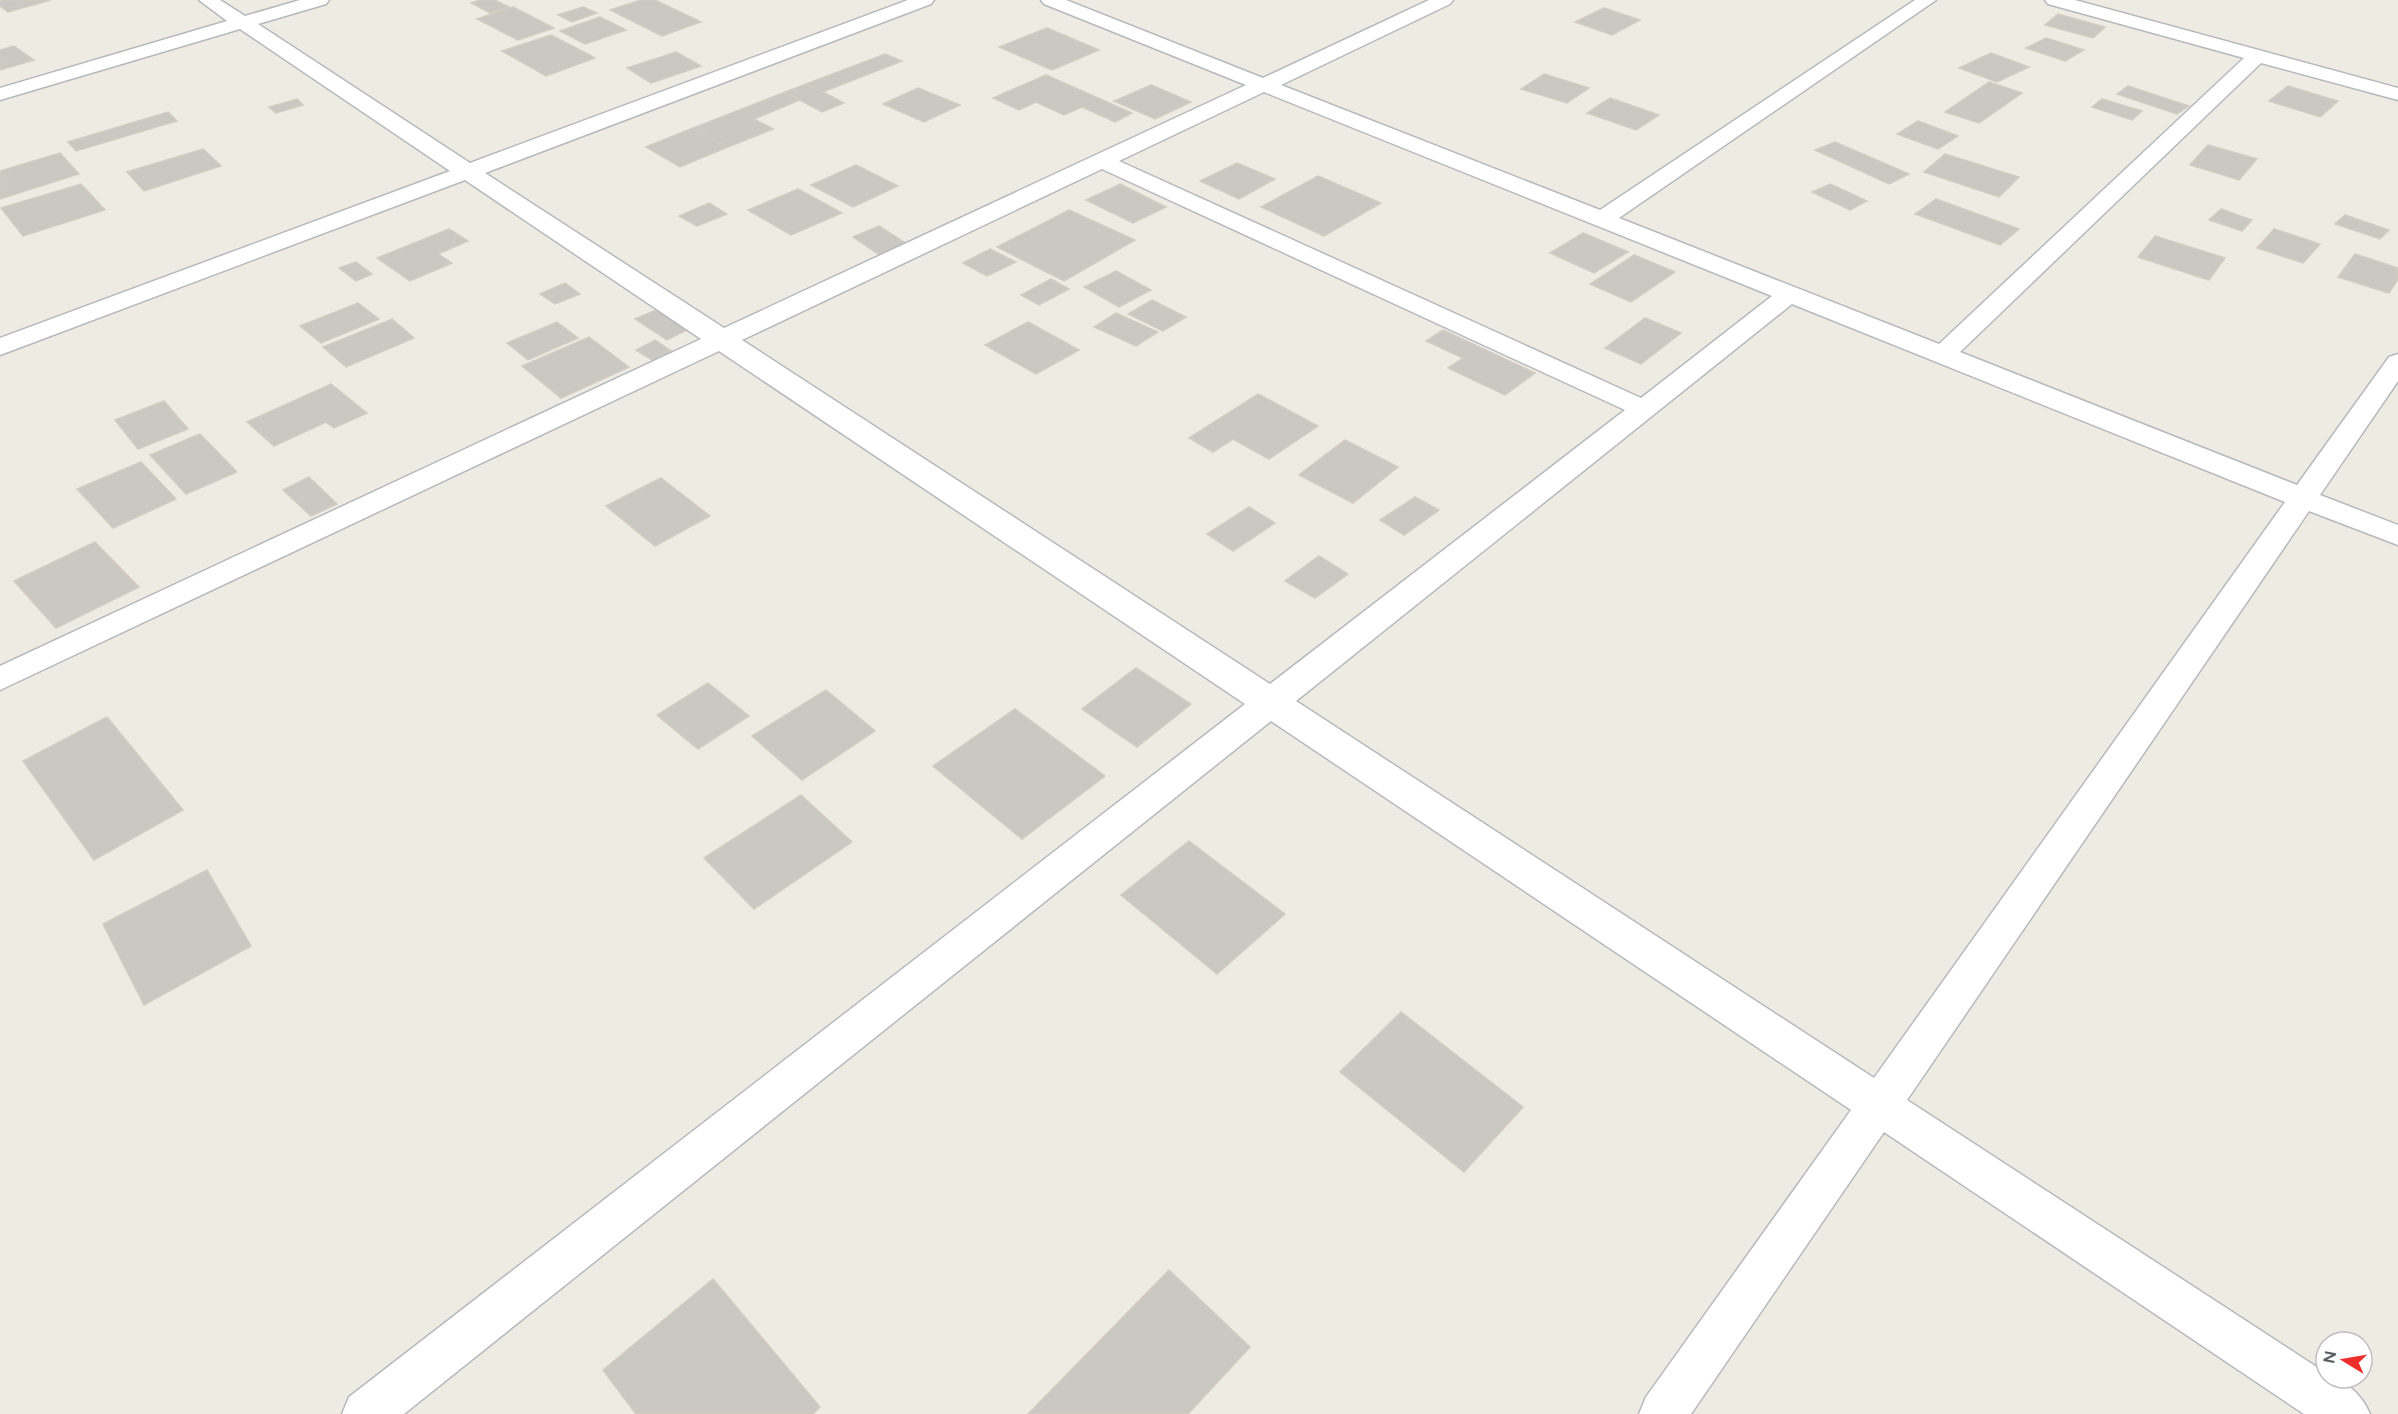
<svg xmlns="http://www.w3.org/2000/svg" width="2398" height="1414" viewBox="0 0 2398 1414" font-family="Figtree,sans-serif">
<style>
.building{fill:#cbc7c2;stroke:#d3ccc1;stroke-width:1.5}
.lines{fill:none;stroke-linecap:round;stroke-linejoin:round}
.street-casing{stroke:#b5b9bd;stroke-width:3}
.street{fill:#fff;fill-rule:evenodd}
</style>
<rect width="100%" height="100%" fill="#eeebe3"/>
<path class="building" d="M0,0h51l-43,12 -8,-6z
M480,0h15l14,7 -19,6 -19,-10z
M641,0h14l46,22 -39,14 -52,-26z
M513,7l41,21 -36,12 -41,-21z
M583,7l14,6 -25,9 -14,-7z
M1604,8l36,12 -28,15 -37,-13z
M2058,14l47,13 -12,11 -48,-13z
M600,17l26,13 -41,14 -25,-13z
M1047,28l52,22 -47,20 -53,-23z
M551,35l44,23 -49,18 -44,-25z
M2046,38l38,12 -19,11 -39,-13z
M14,46l20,14 -34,10v-20z
M676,52l25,14 -50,17 -24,-15z
M1991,53l38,14 -32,15 -38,-14z
M885,54l17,7 -79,31 -17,-8z
M1544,74l45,14 -22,15 -46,-14z
M1046,75l86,38 -17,9 -33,-15 -18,8 -28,-13 -17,8 -26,-12z
M1989,82l33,11 -43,30 -34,-11z
M806,84l17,8 21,11 -22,9 -37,-20z
M1151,85l40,17 -36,17 -41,-18z
M2128,86l61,20 -12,8 -60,-20z
M2288,86l50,15 -18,16 -51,-16z
M918,88l42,17 -36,17 -41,-18z
M785,92l15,8 -46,19 19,10 -45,18 -35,-19z
M1610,98l49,17 -23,15 -49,-17z
M297,99l6,6 -27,8 -7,-6z
M2102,99l40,12 -10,9 -40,-13z
M168,112l9,9 -101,30 -8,-9z
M1918,121l40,15 -20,13 -41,-15z
M693,128l35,19 -48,20 -34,-20z
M1835,142l74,32 -20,10 -74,-34z
M2208,145l49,14 -18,21 -49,-15z
M203,149l18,17 -77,25 -17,-19z
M60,153l19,21 -79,25v-28z
M1945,154l74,23 -20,20 -75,-25z
M1237,163l38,16 -36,20 -39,-18z
M856,165l42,21 -45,21 -42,-22z
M1318,176l63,27 -57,33 -63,-29z
M81,184l24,26 -82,26 -22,-28z
M1120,184l46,23 -33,16 -47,-23z
M1830,184l37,17 -17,9 -38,-18z
M798,189l44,24 -51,22 -43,-25z
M1936,199l83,30 -19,16 -85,-31z
M709,203l18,11 -30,12 -18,-10z
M2221,209l31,11 -10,11 -33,-11z
M1069,210l66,30 -71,41 -67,-34z
M2345,215l44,15 -9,9 -45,-15z
M879,226l28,18 -26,12 -28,-19z
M449,229l19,12 -30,13 14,9 -42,18 -33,-23z
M2274,229l46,15 -17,19 -46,-15z
M1583,233l45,19 -34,21 -44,-20z
M2155,236l70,22 -16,22 -71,-23z
M990,249l26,13 -29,14 -24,-13z
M2355,254l43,14v11l-9,14 -51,-16z
M1634,255l41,17 -44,30 -41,-18z
M356,262l16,12 -16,7 -17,-13z
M1116,271l35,19 -32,17 -35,-20z
M1051,279l18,10 -30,16 -18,-10z
M565,283l15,11 -25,10 -15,-10z
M1152,300l34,17 -23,14 -35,-17z
M358,303l21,16 -58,24 -21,-17z
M663,307l32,19 -28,14 -32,-21z
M1116,313l42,19 -22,14 -42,-19z
M1645,318l36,15 -40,31 -36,-16z
M392,319l22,19 -68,29 -23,-20z
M557,322l21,16 -50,22 -21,-17z
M1028,322l51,28 -43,24 -51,-29z
M1443,330l92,43 -30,22 -57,-27 15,-10 -37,-17z
M589,337l40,30 -68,31 -39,-32z
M655,340l16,11 -19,9 -16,-10z
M331,384l36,29 -33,15 -8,-6 -52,24 -27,-24z
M1258,394l60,32 -49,33 -36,-20 -20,13 -24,-14z
M164,401l24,28 -50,20 -23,-29z
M200,434l37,38 -51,22 -36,-39z
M1345,440l53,27 -45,36 -54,-28z
M141,462l35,37 -63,29 -36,-39z
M309,477l28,27 -26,12 -28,-26z
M661,478l49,38 -55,30 -49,-40z
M1415,497l24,13 -35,25 -24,-15z
M1249,507l26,16 -42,28 -26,-17z
M95,542l44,45 -83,41 -42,-47z
M1319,556l29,18 -33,24 -30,-17z
M1136,668l55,36 -54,43 -55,-38z
M708,683l41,33 -51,33 -41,-34z
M826,690l49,41 -73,49 -50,-44z
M1015,709l90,67 -83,63 -89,-73z
M107,717l76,93 -89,50 -71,-99z
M801,795l51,47 -98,67 -50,-51z
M1189,841l96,73 -68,60 -96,-79z
M207,870l44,76 -107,59 -41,-81z
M1401,1012l122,95 -59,65 -124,-100z
M1169,1270l81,77 -62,67h-160z
M713,1279l107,128 -7,7h-177l-33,-44z"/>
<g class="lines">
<g class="street-casing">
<path id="street" d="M199,0h21l25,16 55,-16h29l-3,4 -68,20 212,139 438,-163h26l-3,4 -446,169 239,155 522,-243 -202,-81 -3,-4h25l197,78 166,-78h24l-3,4 -169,81 319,125 315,-210h21l-317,218 320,126 305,-286 -196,-54 -3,-4h30l323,88v12l-137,-37 -301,289 337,133 92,-128 9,-3v27l-78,114 78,30v20l-89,-34 -402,589 419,273v5c20,0 37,19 44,36h-66l-420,-282 -193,282h-52l7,-17 205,-287 -580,-389 -867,693h-62l7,-17 896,-693 -526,-353 -719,339v-24l701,-327 -236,-159 -465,175v-17l450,-167 -210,-142 -240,71v-12l227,-67zM1264,92l508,204 -131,102 -522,-237zM1102,169l523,241 -355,274 -528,-344zM1792,304l493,198 -411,576 -578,-377z"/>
</g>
<use href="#street" class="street"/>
</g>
<g transform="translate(2344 1360) rotate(281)"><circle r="28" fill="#ffffff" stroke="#bdbfc1" stroke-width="1.5"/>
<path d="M0-4.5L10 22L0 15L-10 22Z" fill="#ec2f2b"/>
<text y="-9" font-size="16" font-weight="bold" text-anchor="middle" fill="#5b5f64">N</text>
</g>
</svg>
